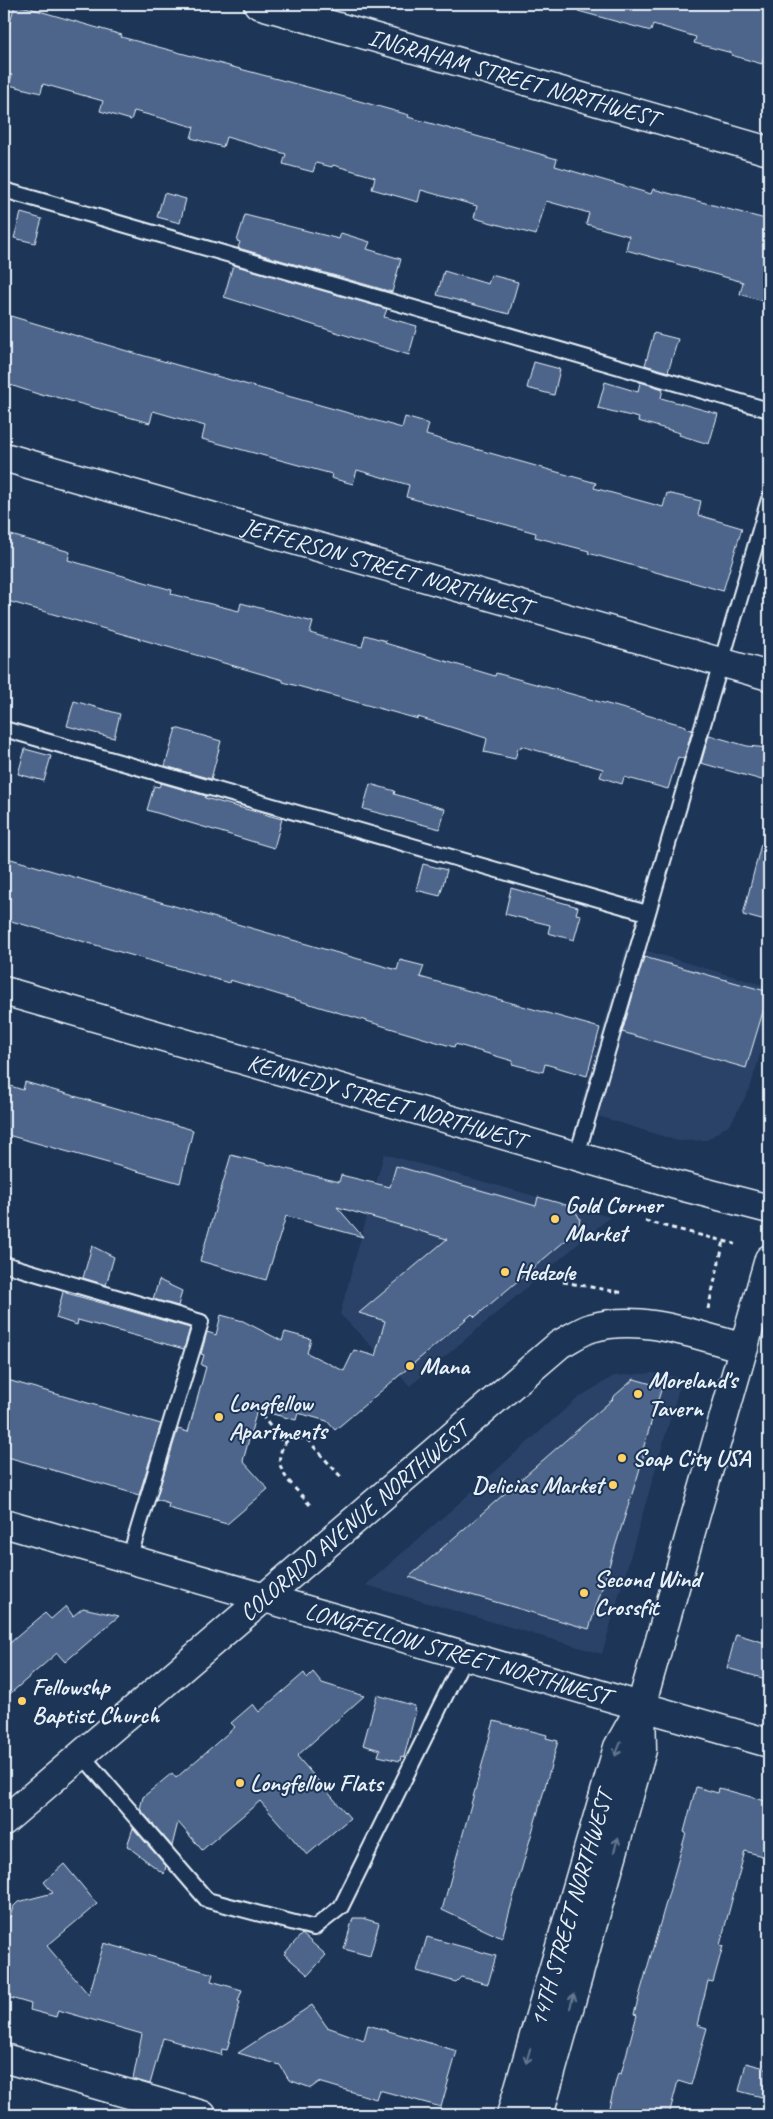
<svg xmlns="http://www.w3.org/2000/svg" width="773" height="2119" viewBox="0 0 773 2119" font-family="Caveat,sans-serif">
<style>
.built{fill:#2b4367}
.building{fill:#4d658b;stroke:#e8f1f8}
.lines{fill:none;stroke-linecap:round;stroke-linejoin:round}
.lane-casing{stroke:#e8f1f8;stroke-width:18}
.street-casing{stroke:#e8f1f8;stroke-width:31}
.secondary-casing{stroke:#e8f1f8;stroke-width:31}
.path{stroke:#e8f1f8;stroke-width:3;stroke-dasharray:5 4;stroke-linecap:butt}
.lane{stroke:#1d3557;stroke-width:14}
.street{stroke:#1d3557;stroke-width:28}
.secondary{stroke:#1d3557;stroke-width:28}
.oneway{stroke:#64778f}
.poi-dot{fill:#ffd166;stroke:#1d3557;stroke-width:2}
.labels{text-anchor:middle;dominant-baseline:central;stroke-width:4;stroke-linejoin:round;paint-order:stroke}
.street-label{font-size:24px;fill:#e8f1f8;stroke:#1d3557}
.poi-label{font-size:24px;font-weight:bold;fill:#e8f1f8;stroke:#1d3557;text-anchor:start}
</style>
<rect width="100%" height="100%" fill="#1d3557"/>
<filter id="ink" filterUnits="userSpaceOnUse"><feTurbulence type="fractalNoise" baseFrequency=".02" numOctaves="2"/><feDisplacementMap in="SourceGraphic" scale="10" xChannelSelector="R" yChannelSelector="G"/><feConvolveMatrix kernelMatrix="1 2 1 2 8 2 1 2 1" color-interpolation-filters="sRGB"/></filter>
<g filter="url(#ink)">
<path class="built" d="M627,945l142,42v37l-19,64 -19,35 -24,17 -29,1 -99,-31z
M384,1154l226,63 -200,169 -70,-72z
M653,1373l29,5 -80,276 -236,-69 212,-187 36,-22z"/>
<path class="building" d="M15,4l107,31 -1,2 231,62 57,16 -1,2 104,29 45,13 -2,7 96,28 2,-5 116,31v83l-29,-9 3,-12 -117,-32 3,-14 -43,-12 3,-11 -43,-12 -10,34 -62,-17 3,-12 -56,-16 -3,12 -46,-13 3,-12 -42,-12 -1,2 -16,-4 -3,9 -30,-8 3,-10 -60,-17 -3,10 -32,-9 3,-11 -14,-4 -46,-12 -3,9 -31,-9 3,-10 -60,-17 -2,9 -32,-8 3,-10 -8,-2v-29z
M579,4h190v35l-7,25 -31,-9 1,-2 -38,-10 2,-6 -43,-13 -2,7 -73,-20z
M164,193l22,6 -6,24 -23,-6z
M21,213l21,6 -7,24 -21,-5z
M245,215l94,24 2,-6 29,9 -3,7 34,10 -9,33 -154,-44 2,-6 -3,-1z
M233,265l154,44 -3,8 33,9 -8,29 -185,-58z
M444,271l44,13 3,-9 27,7 -9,32 -72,-19z
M4,314l123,37 275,77 3,-11 24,7 -3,11 170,48 -2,5 69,19 4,-14 34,8 -3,14 44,13 -19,63 -135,-38 1,-2 -54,-14 1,-4 -130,-36 3,-12 -52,-15 -4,14 -22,-6 1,-4 -130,-35 3,-13 -52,-15 -3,12 -105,-29 -1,2 -40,-13z
M654,333l24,6 -10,33 -23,-7z
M534,362l26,7 -6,26 -27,-7z
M605,382l33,10 2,-10 23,7 -2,9 57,16 -9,30 -30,-9 1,-2 -42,-12 1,-3 -41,-10z
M4,533l66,19 -2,8 104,30 -1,4 68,17 2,-8 72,19 -3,11 20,6 32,8 3,-12 21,6 -1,2 110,33 1,-3 190,53v2l6,2 -8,29 -6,-2 -10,32 -44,-12 -2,7 -22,-7 3,-8 -82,-23 -1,3 -2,-1 -3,11 -31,-7 3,-13 -1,-1 -68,-21v2l-135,-37v-2l-279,-80z
M74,701l46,13 -6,24 -47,-12z
M176,728l45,13 -10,38 -46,-13z
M709,735l38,11 22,2v34l-68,-19z
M25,749l26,7 -7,25 -26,-7z
M161,783l45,13 -1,2 77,21 -8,29 -127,-38 7,-24 5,1z
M370,784l25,7 -1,3 51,15 -5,20 -77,-20z
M761,844l8,1v77l-26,-7z
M4,857l393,113 3,-10 24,6 -4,11 180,51 -13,48 -42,-12 -2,8 -31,-8 1,-3 -58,-17 -1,3 -31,-9 -193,-58 -1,3 -225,-64z
M423,864l24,6 -7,26 -24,-6z
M511,888l67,19 -2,7 5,1 -7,25 -26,-7 2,-8 -45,-11z
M644,957l125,35 -23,76 -124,-36z
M25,1082l168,48 -13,53 -176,-49v-50l19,6z
M231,1155l108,27 2,-7 49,12 6,-21 140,40 2,-9 35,10 7,12 -2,11 -103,87 -3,-3 -137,116 -8,-9 -29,-8 -2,7 -39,-10 -14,51 25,28 -41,35 -59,-16 1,-5 -13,-4 22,-70 10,3 18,-65 -5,-2 3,-10 -3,-1 6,-22 9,3 5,-20 22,6 39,20 3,-9 26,7 -4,14 37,18 10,-21 21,6 10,-35 -26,-8 88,-74 -110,-32 26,30 -77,-21 -20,64 -66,-19z
M92,1246l22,11 -8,28 -23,-7z
M159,1280l23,11 -4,15 -25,-7z
M63,1292l127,36 -6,21 -106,-29 -1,5 -21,-7z
M4,1379l157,45 -22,71 -135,-39z
M634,1379l28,8 -19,62 2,1 -7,25 -49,154 -180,-52 204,-178 -1,-1z
M66,1606l7,10 10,-8 36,8 -54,46 -8,-9 -53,46v-51l41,-35 6,6z
M736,1634l33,10v36l-42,-12z
M313,1672l9,11 42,13 -67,60 53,62 -43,37 -47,-54 -58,49 -24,-28 -6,24 -32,-37 3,-12 29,-24 4,5 59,-51 -4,-4 22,-19 6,8 45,-39 3,5z
M377,1695l38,11 -1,4 2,1 -12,46 -3,-1 -1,5 -22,-5 2,-6 -17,-5z
M494,1721l53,14 -1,3 12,3 -56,197 -60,-28z
M696,1787l22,6 1,-5 50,14v56l-24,-7 -25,94 3,1 -10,36 -5,-1 -11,44 10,3 -16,57 -13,-4 -9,34h-62l11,-42 3,1 16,-59 -3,-1 52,-181 -2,-1z
M133,1828l33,38 -2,8 -37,-28z
M64,1864l33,40 -50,42 42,49 15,-52 109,31 -2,7 31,9 -4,11 2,1 -13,48 -5,-1 -1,6 -58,-17 -13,46 -17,-5 9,-45 -84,-24 -2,7 -26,-7 1,-6 -27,-8v-75l6,-4 3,-10 5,-5 35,-9 -9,-11z
M353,1918h9l17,5 -9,33 -26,-7z
M302,1934l24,21 -18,20 -24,-21z
M427,1937l69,19 -8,28 -27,-7 -5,5 -39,-11z
M312,2005l15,22 37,13 4,-15 89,26 -16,56 -62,-17 -3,9 -57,-17 -8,6 -22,-8 -9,-15 -42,-12z
M746,2063l23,6 -7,28 -23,-6z"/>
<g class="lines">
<g class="lane-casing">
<path id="lane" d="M4,190l765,220
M4,729l643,184
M577,1155l192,-656
M4,1264l197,58 -72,237
M81,1754l126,146 107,28 27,-21 124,-251"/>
</g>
<g class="street-casing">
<g id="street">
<path id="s1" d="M258,4l511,147"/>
<path id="s2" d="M4,457l765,219"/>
<path id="s3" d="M4,1523l765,220"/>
<path d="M4,2058l198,57"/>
</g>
</g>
<g class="secondary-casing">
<g id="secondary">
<path id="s4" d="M4,991l676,195 89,23"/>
<path id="s5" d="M4,1821l556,-477c10,-5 21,-13 31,-16 50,-15 105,7 153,20"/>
<path id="s6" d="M511,2115l107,-368 23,-41 128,-447"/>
<path d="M539,2115l103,-365 -1,-43"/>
</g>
</g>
<path class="path" d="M645,1221l90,23
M563,1282l61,11
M708,1309l16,-68
M256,1408l28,36
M310,1505c-19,-23 -46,-40 -19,-69l17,4 33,37"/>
<use href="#lane" class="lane"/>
<use href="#street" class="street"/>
<use href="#secondary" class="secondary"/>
</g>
<defs><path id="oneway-shaft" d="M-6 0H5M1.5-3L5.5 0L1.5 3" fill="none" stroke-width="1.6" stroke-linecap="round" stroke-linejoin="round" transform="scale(1.25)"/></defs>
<g class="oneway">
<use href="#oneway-shaft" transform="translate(618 1749) rotate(112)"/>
<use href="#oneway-shaft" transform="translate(616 1845) rotate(-74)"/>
<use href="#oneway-shaft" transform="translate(572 2001) rotate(-74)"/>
<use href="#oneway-shaft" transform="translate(528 2056) rotate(106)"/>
</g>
</g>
<g class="poi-dot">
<circle cx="555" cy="1219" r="5"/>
<circle cx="505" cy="1272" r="5"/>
<circle cx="410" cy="1366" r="5"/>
<circle cx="638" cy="1394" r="5"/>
<circle cx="219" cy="1417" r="5"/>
<circle cx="622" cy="1458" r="5"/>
<circle cx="613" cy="1485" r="5"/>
<circle cx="584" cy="1593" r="5"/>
<circle cx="22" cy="1701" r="5"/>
<circle cx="240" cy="1783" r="5"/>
</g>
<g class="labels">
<g class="street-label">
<text stroke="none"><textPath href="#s1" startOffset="266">INGRAHAM STREET NORTHWEST</textPath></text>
<text stroke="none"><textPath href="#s2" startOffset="398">JEFFERSON STREET NORTHWEST</textPath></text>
<text stroke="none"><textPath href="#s4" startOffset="398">KENNEDY STREET NORTHWEST</textPath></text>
<text stroke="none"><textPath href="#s5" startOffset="461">COLORADO AVENUE NORTHWEST</textPath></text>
<text stroke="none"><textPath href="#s3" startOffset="472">LONGFELLOW STREET NORTHWEST</textPath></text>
<text stroke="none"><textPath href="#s6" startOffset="215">14TH STREET NORTHWEST</textPath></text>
</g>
<g class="poi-label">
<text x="565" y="1205">Gold Corner<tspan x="565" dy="28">Market</tspan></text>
<text x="515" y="1272">Hedzole</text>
<text x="420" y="1366">Mana</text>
<text x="648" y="1380">Moreland's<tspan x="648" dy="28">Tavern</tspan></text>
<text x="229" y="1403">Longfellow<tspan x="229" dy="28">Apartments</tspan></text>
<text x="632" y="1458">Soap City USA</text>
<text x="603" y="1485" text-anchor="end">Delicias Market</text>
<text x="594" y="1579">Second Wind<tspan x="594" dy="28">Crossfit</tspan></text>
<text x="32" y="1687">Fellowshp<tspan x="32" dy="28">Baptist Church</tspan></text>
<text x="250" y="1783">Longfellow Flats</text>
</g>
</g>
<rect width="773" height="2119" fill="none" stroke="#1d3557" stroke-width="20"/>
<rect x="10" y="10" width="753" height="2099" fill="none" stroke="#e8f1f8" stroke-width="2" filter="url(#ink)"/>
</svg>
